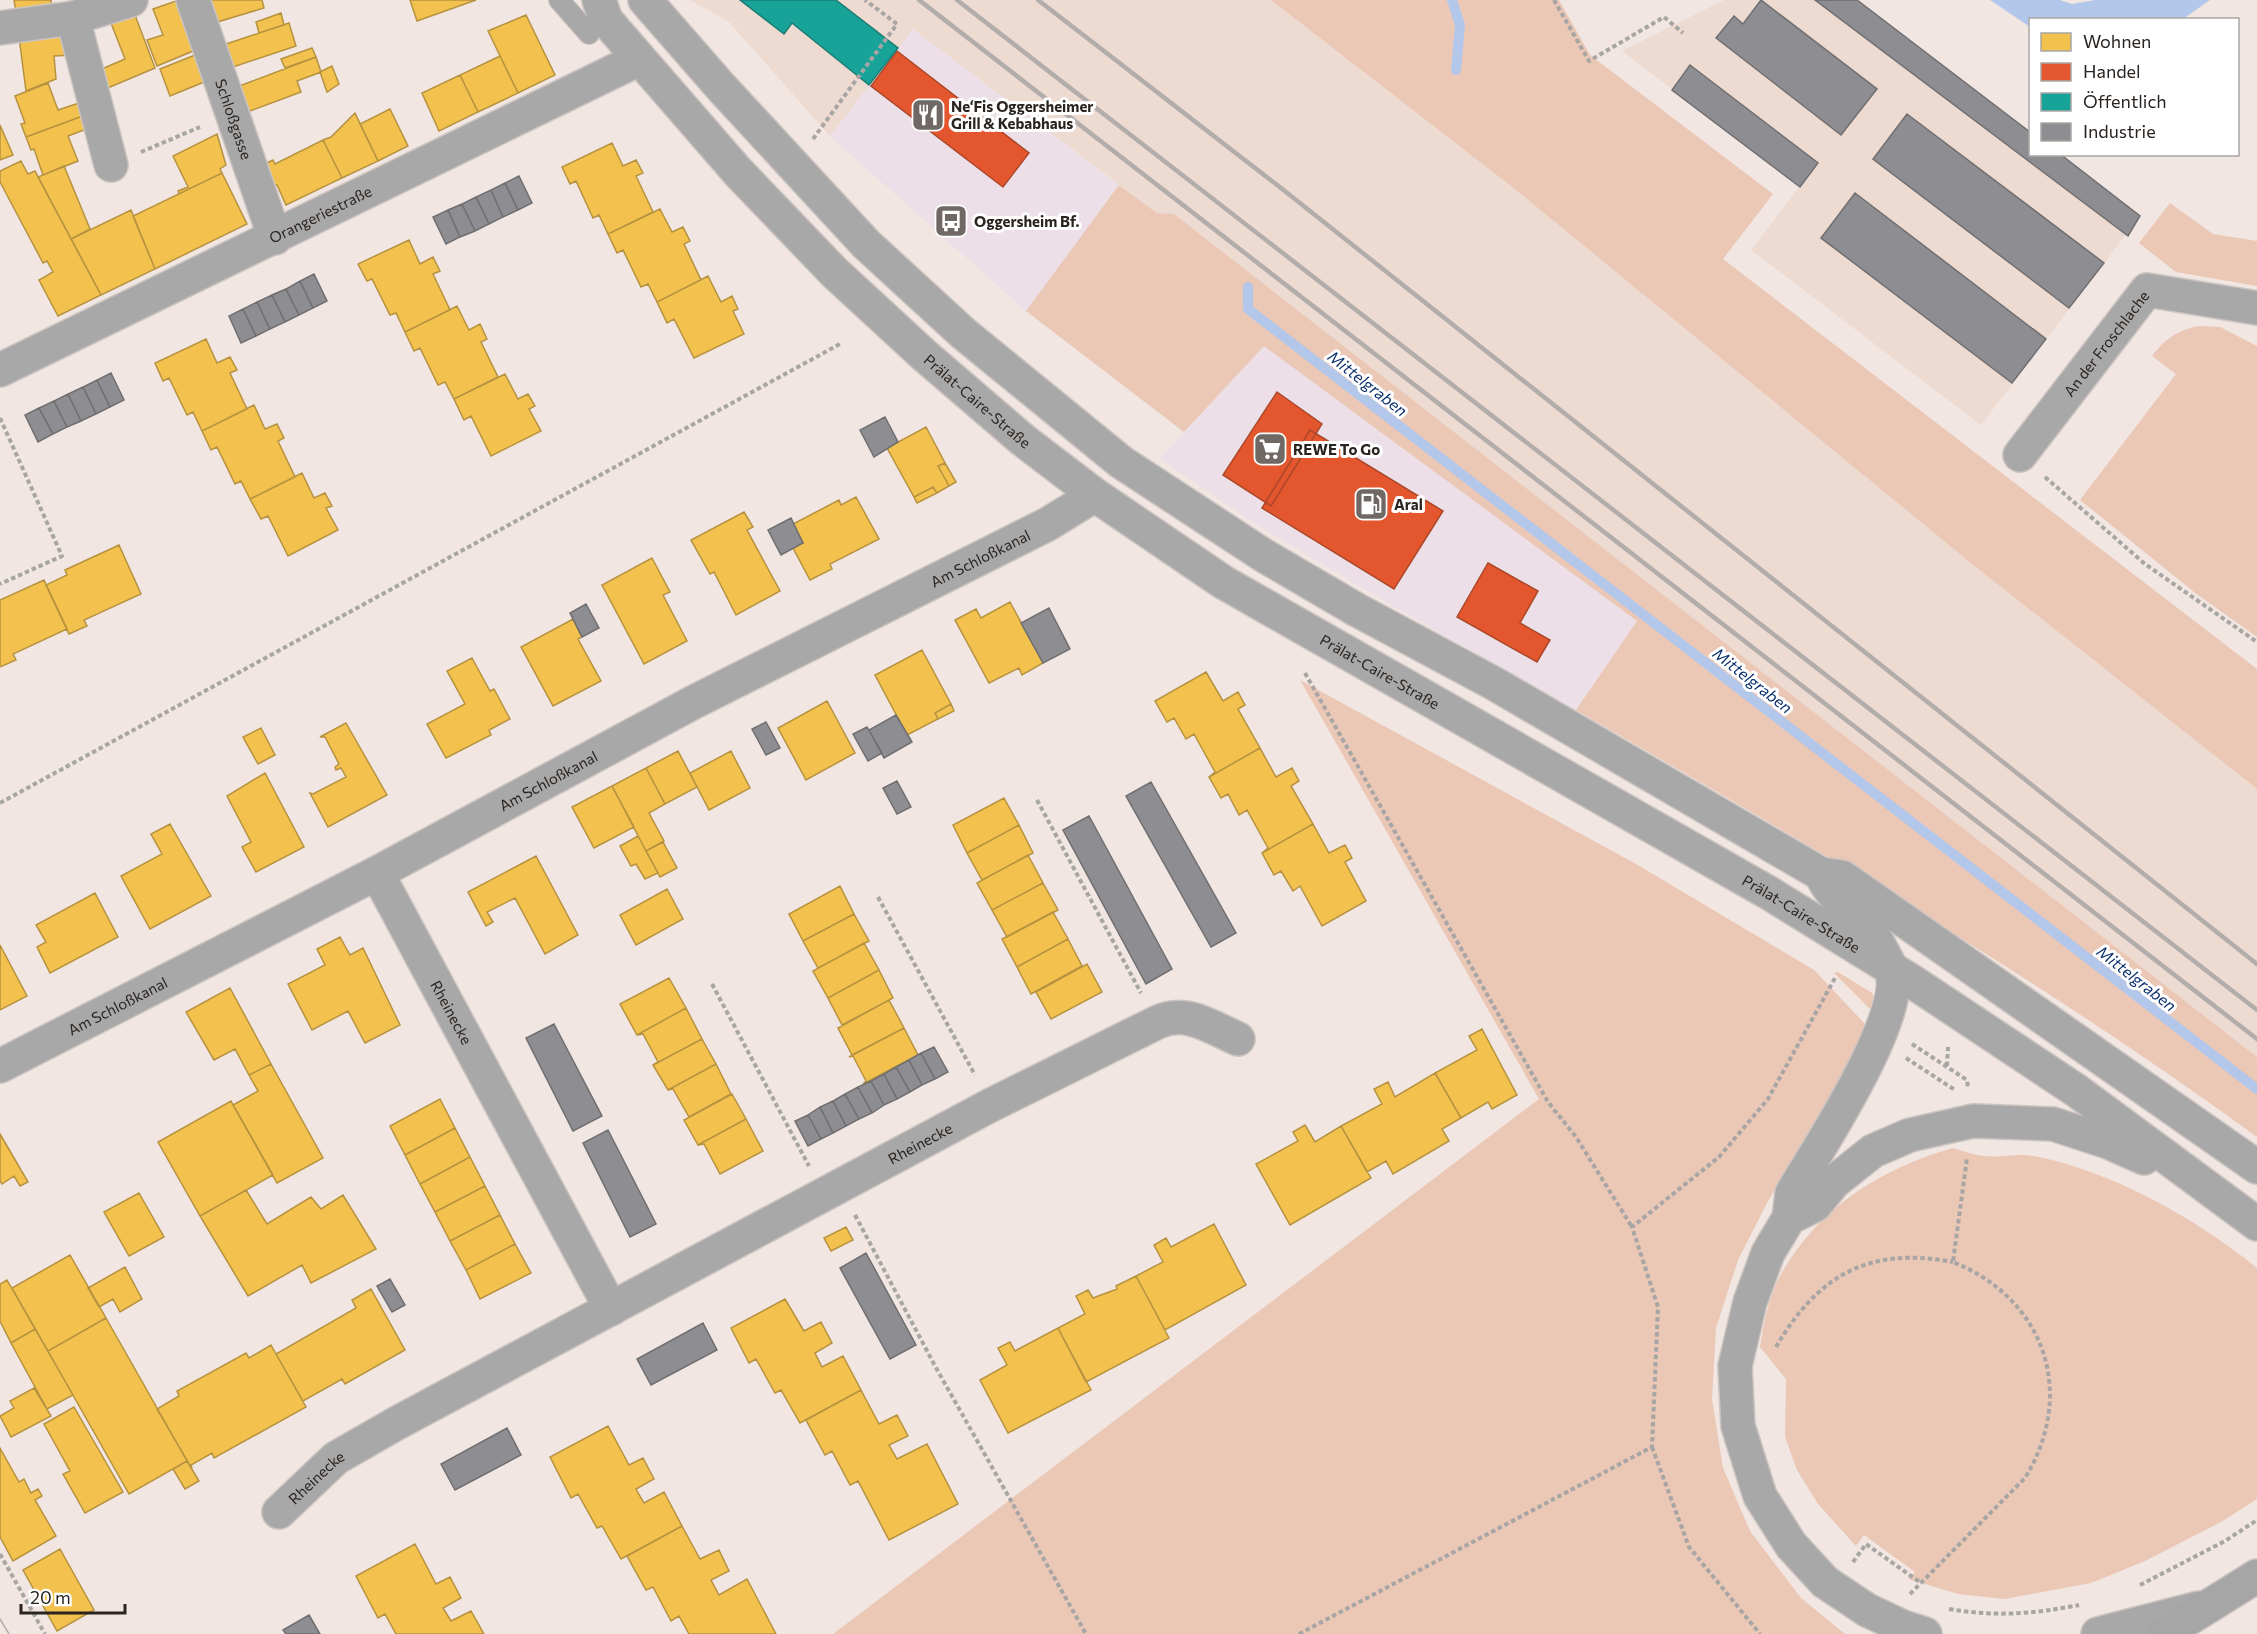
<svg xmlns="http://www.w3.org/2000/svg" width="2257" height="1634" viewBox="0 0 2257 1634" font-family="Commissioner,sans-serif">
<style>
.commercial{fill:#ecdfe7}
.built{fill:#eddad0}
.green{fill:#ebc7b6}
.water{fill:#b3c7ea}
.homes{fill:#f2c14e;stroke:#b69240;stroke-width:1.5}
.shops{fill:#e4572e;stroke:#ac482a;stroke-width:1.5}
.public{fill:#17a398;stroke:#1d7d74;stroke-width:1.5}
.industry{fill:#8d8d92;stroke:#6f6e70;stroke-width:1.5}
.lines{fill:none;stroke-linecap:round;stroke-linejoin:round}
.stream{stroke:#b3c7ea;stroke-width:10}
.service-casing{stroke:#ccc4c0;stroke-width:22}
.minor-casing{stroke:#ccc4c0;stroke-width:36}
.tertiary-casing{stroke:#ccc4c0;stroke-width:36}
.secondary-casing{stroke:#ccc4c0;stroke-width:36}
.path{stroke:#a8a5a5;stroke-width:4;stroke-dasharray:4.5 3;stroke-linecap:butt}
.service{stroke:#a8a8a8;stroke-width:20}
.minor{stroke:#a8a8a8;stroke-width:33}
.tertiary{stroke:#a8a8a8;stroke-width:33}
.secondary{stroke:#a7a6a6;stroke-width:33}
.tram{stroke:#b2adab;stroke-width:1.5}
.rail{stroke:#b2adab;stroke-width:4.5}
.tertiary-bridge-casing{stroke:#ccc4c0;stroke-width:36;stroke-linecap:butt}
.tertiary-bridge{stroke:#a8a8a8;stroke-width:33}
.labels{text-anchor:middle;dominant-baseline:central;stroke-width:6;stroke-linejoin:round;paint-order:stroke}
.poi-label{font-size:15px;font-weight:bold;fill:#2a2420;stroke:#fff;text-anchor:start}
.street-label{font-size:15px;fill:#2a2420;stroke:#fff}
.water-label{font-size:16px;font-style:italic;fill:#0a306c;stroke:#fff}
</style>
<rect width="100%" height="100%" fill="#f1e6e1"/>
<path class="commercial" d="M913,29l206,156 -93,126 -196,-175z
M1264,345l373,276 -61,89 -173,-98 -146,-87 -97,-66z"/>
<path class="built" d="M690,0h581l245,190 456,374 285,225v268l-1083,-843 -17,-1 -244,-184 -83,107 -101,-114z
M1724,0h133l173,132v22l30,1 80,61 -159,209 -230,-175 49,-64 -178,-135z"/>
<path class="green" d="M1271,0h288l31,55 183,139 -50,65 534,410v120l-285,-225 -456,-374z
M1119,185l38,28 17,1 1083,843v80c-216,-158 -449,-293 -681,-427l61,-89 -373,-275 -80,86 -158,-121z
M2170,203l43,31 44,7v45l-81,-14 -37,-29z
M2199,326l21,1 37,19v291l-63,-45 -114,-92 96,-126 -24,-18c14,-18 26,-26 47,-30z
M1300,680l336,184 178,106 52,55 -9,29 -89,147 -30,59 -22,68 -4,71 11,69 27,63 51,67 44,36h-1012l706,-535z
M1838,972l34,21 3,6 -3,12 -38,-38z
M1953,1148c10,3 21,7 31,8 17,2 34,-3 50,0 78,15 163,63 223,112v231l-36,23 -76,39 -54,22 -86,16 -47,-5 -50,-15 7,-7 -51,-37 -8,11 -38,-42 -21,-34 -12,-33 1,-58 -26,-32c4,-23 8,-49 20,-71 37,-67 101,-108 173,-128z"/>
<path class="water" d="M1990,0h70l12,4 23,-4h115l-27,19 -153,1v7z"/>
<path class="homes" d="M14,0h37l1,12 -35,6z
M179,0l19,49 -41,17 -10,-26 16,-5 -10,-26z
M208,0h54l2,8 -50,15z
M410,0h66l-59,21z
M281,13l3,12 -25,8 -3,-11z
M135,15l20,53 -52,22 -6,-19 28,-12 -14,-36z
M526,15l29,60 -37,18 -30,-62z
M289,23l7,23 -69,23 -7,-23z
M67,34l6,21 -19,1 2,23 -30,12 -7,-54z
M312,48l4,9 -31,11 -4,-9z
M200,53l9,27 -39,16 -10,-27z
M500,56l18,37 -40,19 -18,-37z
M316,57l5,15 -24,9 4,11 -59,22 -8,-26z
M332,66l7,18 -12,8 -7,-20z
M460,75l18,37 -39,19 -17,-38z
M48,83l10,27 27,-9 3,13 -62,23 -5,-13 4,-1 -10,-27z
M390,109l18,37 -30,15 -18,-37z
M355,113l23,48 -36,17 -19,-38 8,-3z
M88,114l4,13 -24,9 10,25 -35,14 -9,-26 -3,1 -5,-13z
M0,125l13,30 -13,5z
M217,134l9,31 -6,4 2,4 -43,21 -1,-3 10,-4 -15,-31z
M323,140l19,38 -56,27 -9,-20 -9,3 -8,-22 13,-6 2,4z
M612,143l11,23 13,-6 7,13 -7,3 17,36 -45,22 -9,-19 -6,3 -17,-37 -6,3 -8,-17z
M21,161l7,13 7,-3 66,124 -43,21 -19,-36 14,-8 -6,-11 -4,2 -43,-81v-11z
M64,166l26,63 -19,10 -33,-62z
M222,173l25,51 -92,45 -22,-53z
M660,209l12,23 11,-5 7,14 -6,3 17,36 -44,22 -9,-18 -7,3 -18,-37 -6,3 -9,-19z
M131,210l24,59 -54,26 -30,-56z
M409,240l11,24 13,-7 7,14 -7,3 17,36 -45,22 -9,-19 -6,2 -18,-36 -5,2 -9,-17z
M708,276l13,26 11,-6 6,13 -5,2 11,23 -50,24 -20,-39 -7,4 -10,-21z
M457,306l12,24 11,-6 7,15 -6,3 17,35 -44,22 -9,-17 -7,3 -18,-37 -6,3 -9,-19z
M206,339l11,24 13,-6 7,13 -7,3 17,36 -45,22 -9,-19 -6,3 -18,-37 -6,3 -8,-18z
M505,374l13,25 10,-5 7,12 -6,3 12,22 -50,25 -20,-40 -7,4 -10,-21z
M254,405l11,24 12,-5 7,14 -6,3 17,36 -45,22 -9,-18 -6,3 -18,-37 -6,3 -9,-19z
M926,427l19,36 -7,3 11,20 -12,7 -4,-6 -19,10 -27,-49z
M945,463l11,19 -7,4 -11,-20z
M302,473l12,25 11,-5 7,13 -6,2 12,22 -50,26 -20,-40 -7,3 -11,-20z
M933,487l4,6 -20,10 -3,-6z
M856,497l23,42 -49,25 2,5 -22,11 -17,-32 10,-5 -10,-19 46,-24 2,5z
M744,512l9,15 -6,3 33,61 -44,24 -22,-43 -4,2 -19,-34z
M119,545l22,49 -57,26 3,6 -18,8 -23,-49 21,-10 -2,-5z
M652,558l18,34 -7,3 24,46 -43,23 -42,-79z
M44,580l23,49 -54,25 3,6 -16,7v-67z
M1010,602l33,61 -21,12 -3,-7 -30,15 -34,-63 21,-11 5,9z
M573,619l9,18 -4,2 23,42 -48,25 -32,-59z
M922,650l29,54 -16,9 3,6 -31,16 -32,-60z
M472,658l18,33 4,-2 16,30 -21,11 2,5 -45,23 -19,-34 38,-20 -18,-33z
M1206,672l17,29 15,-9 7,13 -7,4 22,39 -51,29 6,-5 -21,-38 -8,5 -12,-21 -7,4 -12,-21z
M827,701l28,52 -49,27 -28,-52z
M951,704l3,7 -16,8 -3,-6z
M346,723l41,72 -59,32 -18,-34 3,1 33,-17 -5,-9 -5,2 -1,-3 4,-3 -14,-27h-5z
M261,728l14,27 -17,9 -15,-27z
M1260,748l16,29 16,-9 7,13 -8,5 22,38 -51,29 6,-5 -21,-38 -8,5 -11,-21 -7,4 -12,-21z
M678,751l19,36 -32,17 -19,-36z
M731,751l19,37 -41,22 -19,-37z
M646,768l19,36 -16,9 15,28 -18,10 -34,-65z
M265,773l39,74 -48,25 -14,-25 9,-5 -24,-46z
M612,786l22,41 -40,21 -22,-41z
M1004,798l15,27 -52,28 -14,-28z
M170,824l41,72 -61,33 -29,-53 41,-22 -11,-20z
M1313,824l16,29 16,-8 7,13 -7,4 21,39 -44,25 -22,-40 -7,5 -12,-20 -7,4 -12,-22z
M1019,825l14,28 -51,27 -15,-27z
M638,836l20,37 -13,6 -9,-15 -5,2 -11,-20z
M663,842l14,26 -17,9 -14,-26z
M1028,855l15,28 -51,27 -15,-27z
M536,856l42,79 -33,19 -30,-56 -28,14 6,10 -7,4 -18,-34z
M1043,883l15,27 -51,27 -15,-27z
M840,886l14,28 -51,27 -14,-27z
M667,889l16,30 -47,26 -16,-30z
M95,893l23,44 -68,36 -13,-26 9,-5 -10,-17z
M1053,912l15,27 -51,28 -15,-28z
M854,914l15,27 -51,27 -15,-27z
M340,937l10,18 13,-7 37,77 -35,18 -17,-32 -36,19 -24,-46 37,-19 -8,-16z
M1068,939l14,27 -51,28 -14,-27z
M864,943l15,27 -51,28 -15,-27z
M0,945l27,51 -27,14z
M1087,964l15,28 -51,27 -15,-27z
M879,970l14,28 -51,27 -14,-27z
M669,978l17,30 -49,27 -17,-31z
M230,988l41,76 -22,11 -14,-26 -21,11 -28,-48z
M889,1000l15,28 -52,27 -14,-27z
M686,1008l16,31 -49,26 5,-3 -15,-28 -6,1z
M904,1028l14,27 -55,29 3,-3 -13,-25 -4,1z
M1482,1029l35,66 -25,14 -4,-7 -27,16 -26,-45 42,-23 -8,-14z
M702,1039l14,25 -48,26 -15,-25z
M271,1064l52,94 -46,25 -44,-78 25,-14 -9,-16z
M716,1064l15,30 -42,23 -16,-28 -5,1z
M1435,1073l26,45 -19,11 7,12 -56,33 -7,-13 -19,11 -26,-46 41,-22 -8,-15 14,-7 7,15z
M732,1094l14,25 -48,26 -14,-25z
M440,1099l15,29 -50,27 -15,-29z
M231,1101l42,74 -73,41 -42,-74z
M746,1119l17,32 -43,23 -16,-30 -6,1z
M1305,1125l10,17 26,-16 30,52 -81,47 -34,-61 42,-23 -5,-9z
M455,1128l15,29 -50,27 -15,-29z
M0,1134l28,48 -8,4 -6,-10 -12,8 -2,-3z
M470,1157l15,29 -50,26 -15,-28z
M485,1186l15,29 -50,26 -15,-29z
M246,1190l21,34 44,-27 10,12 22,-14 33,54 -65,34 -9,-18 -54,31 -48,-80z
M139,1193l25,44 -35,19 -25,-44z
M500,1215l15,29 -49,26 -16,-29z
M1214,1224l32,61 -81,45 -29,-54 27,-14 -9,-17 12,-7 5,9z
M846,1227l7,13 -22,11 -7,-13z
M515,1244l16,29 -51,26 -14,-29z
M70,1255l36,63 -58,33 -36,-63z
M125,1267l17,32 -22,13 -7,-13 -14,8 -11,-19z
M1136,1276l33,62 -83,44 -28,-54 27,-14 -9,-18 12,-6 5,8 24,-9 -1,-3z
M7,1280l28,49 -24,14 -11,-22v-37z
M371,1289l34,61 -60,34 -3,-5 -39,22 -27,-47 80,-46 -4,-8z
M785,1299l19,32 17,-9 11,21 -17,10 7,14 21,-11 18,34 -61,33 -19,-33 -6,3 -19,-34 -7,4 -18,-35z
M106,1318l81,143 -58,33 -81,-143z
M1058,1328l33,62 -83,43 -28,-53 27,-15 -9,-17 12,-6 5,9z
M35,1329l38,66 -26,14 -36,-66z
M271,1345l35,62 -92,51 -2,-5 -21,12 1,4 -35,-60 22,-13 -2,-5 69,-38 3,5z
M34,1388l17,28 -40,21 -11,-21 14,-8 -4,-7z
M861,1390l18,34 18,-9 11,21 -19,9 8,14 30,-15 31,60 -69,36 -31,-59 -8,4 -18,-34 -7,4 -19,-35z
M74,1407l49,85 -38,21 -22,-39 7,-3 -26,-47z
M608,1426l21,39 14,-7 11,21 -18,10 8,14 20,-11 18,34 -61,33 -19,-33 -5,2 -19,-34 -7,4 -21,-41z
M0,1448l19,34 5,-3 7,14 7,-4 4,7 -7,4 21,36 -43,25 -13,-24z
M187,1461l12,20 -14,8 -12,-20z
M682,1526l18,33 19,-9 10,21 -18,9 8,15 28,-16 29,55h-87l-10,-18 -8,5 -18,-34 -7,3 -19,-34z
M415,1544l21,40 14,-7 11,21 -18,10 8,13 20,-10 13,23h-88l-11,-20 -7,4 -22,-42z
M60,1549l34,61 -37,21 -34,-61z"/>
<path class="shops" d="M897,51l132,102 -26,34 -132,-101z
M1277,392l45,32 -51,82 -48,-31z
M1310,430l133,81 -49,78 -132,-81z
M1488,563l50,28 -18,32 30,17 -13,22 -80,-45z"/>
<path class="public" d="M740,0h96l62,48 -29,37 -77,-62 -8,11z"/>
<path class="industry" d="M1761,0l116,89 -36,46 -125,-97 18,-22 9,8z
M1815,0h42l173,132v22h30l80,62 -12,20z
M1690,65l128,98 -18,24 -128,-97z
M1907,114l197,149 -35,45 -196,-149z
M519,176l13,27 -14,7 -13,-27z
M505,183l13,27 -15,7 -12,-27z
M491,190l12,27 -14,7 -13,-27z
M1855,193l191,146 -34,44 -191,-145z
M476,197l13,27 -14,7 -13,-27z
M462,204l13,27 -15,6 -12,-27z
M448,210l12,27 -14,7 -13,-27z
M314,274l13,27 -14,7 -13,-27z
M300,281l13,27 -14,7 -13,-26z
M286,289l13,26 -14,7 -13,-27z
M272,295l13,27 -15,7 -13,-27z
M257,302l13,27 -14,7 -13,-27z
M243,309l13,27 -15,7 -12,-27z
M111,373l13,27 -14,7 -13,-27z
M97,380l13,27 -14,7 -13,-27z
M83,387l13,27 -15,7 -13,-27z
M68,394l13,27 -14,6 -13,-26z
M54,401l13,26 -14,7 -14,-26z
M39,408l14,26 -15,8 -13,-27z
M885,417l13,25 -24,15 -14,-27z
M791,518l12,25 -22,12 -13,-25z
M586,604l13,24 -17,9 -12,-24z
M1049,608l21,41 -27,14 -22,-40z
M896,715l16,27 -28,16 -15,-28z
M766,722l14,26 -14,7 -14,-26z
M867,727l15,26 -14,8 -15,-27z
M897,781l14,26 -14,7 -14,-26z
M1151,782l85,151 -25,14 -85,-151z
M1089,816l83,153 -26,15 -83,-154z
M554,1024l48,92 -29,15 -47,-93z
M934,1047l14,25 -13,7 -14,-26z
M921,1053l14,26 -13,6 -13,-25z
M909,1060l13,25 -12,7 -14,-25z
M896,1067l14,25 -13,7 -13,-25z
M884,1074l13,25 -13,6 -13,-24z
M871,1081l13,24 -12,8 -14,-26z
M858,1087l14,26 -13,6 -14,-25z
M845,1094l14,25 -13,7 -13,-25z
M833,1101l13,25 -13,7 -13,-26z
M820,1107l13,26 -12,6 -13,-24z
M808,1115l13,24 -13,7 -13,-25z
M608,1130l48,94 -26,13 -47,-94z
M866,1253l50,92 -26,14 -50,-91z
M390,1279l15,26 -13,7 -15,-26z
M703,1323l14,27 -66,35 -14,-26z
M507,1428l14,27 -66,35 -14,-26z
M309,1615l11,19h-34l-3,-4z"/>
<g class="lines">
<path class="stream" d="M1452,0l8,25 -4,45
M1248,287v22l1009,780"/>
<g class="service-casing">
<path id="service" d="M559,0l30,34"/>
</g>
<g class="minor-casing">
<g id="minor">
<path id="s1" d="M193,0l82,238"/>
<path d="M73,18l38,147"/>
<path d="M0,28l73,-10 58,-18"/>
<path id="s2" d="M0,370l639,-311"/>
<path id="s3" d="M2020,455l127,-165 110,18"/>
<path id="s4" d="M377,873l234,436"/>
<path id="s5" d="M0,1066l377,-193 317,-171 354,-178 47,-29"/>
<path id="s6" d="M279,1512l57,-54 61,-35 594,-318 167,-83c28,-13 53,5 80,17"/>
</g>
</g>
<g class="tertiary-casing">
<g id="tertiary">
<path id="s7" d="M599,0l7,20 132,152 96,100 90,83 99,85 72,55 128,87 546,311 144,89 164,109 180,133"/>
<path d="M645,0l76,87 145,157 97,89 158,129 142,93 94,55 138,74 326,190 21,3 415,290"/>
<path d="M1822,876c12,25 25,27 42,46 10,12 19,30 26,44 21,44 -74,186 -98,227l-3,25 -21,35 -18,49 -15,64 3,60 22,70 31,49 34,37 42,28"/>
<path d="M1789,1218l26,-13 19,-23 39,-31 37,-16 63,-14 80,3 55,18 36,16"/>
<path d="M1903,1627l22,7"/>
<path d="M2098,1634l101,-26"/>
</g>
</g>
<g class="secondary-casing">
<path id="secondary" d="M2164,1634l93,-58"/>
</g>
<path class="path" d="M1554,0l35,61 75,-44 19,16
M813,139l84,-115 -32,-24
M141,152l59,-25
M0,418l62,138 -62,28
M2045,477l100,87 112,78
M1305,673l243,429 28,35 56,90
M1037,800l104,193
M0,803l840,-459
M878,897l97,178
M712,984l97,182
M1912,1044l55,36 1,8
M1906,1058l49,32
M1947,1066l1,-19
M855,1215l80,151 151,268
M1776,1347c42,-72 93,-101 177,-85
M1652,1447l37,100 71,87
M0,1554l45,80
M1853,1562l13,-18 55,39
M2140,1585l85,-44 32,-21
M1910,1594l115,-116c52,-85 20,-179 -72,-216l14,-104
M1949,1609c47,8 84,5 130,-4
M1299,1634l353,-187 6,-140 -26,-80 87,-70 49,-58 67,-121"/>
<use href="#service" class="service"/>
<use href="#minor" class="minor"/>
<use href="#tertiary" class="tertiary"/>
<use href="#secondary" class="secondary"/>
<path class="tram" d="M0,1619l9,15"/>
<path class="rail" d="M919,0l1338,1039
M957,0l1300,1010
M1038,0l243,188 976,776"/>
<g class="tertiary-bridge-casing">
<path id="tertiary-bridge" d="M1867,1610l36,17"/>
</g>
<use href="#tertiary-bridge" class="tertiary-bridge"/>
</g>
<defs>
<g id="restaurant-square" transform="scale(1.725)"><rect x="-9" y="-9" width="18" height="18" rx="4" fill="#706864" stroke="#fff"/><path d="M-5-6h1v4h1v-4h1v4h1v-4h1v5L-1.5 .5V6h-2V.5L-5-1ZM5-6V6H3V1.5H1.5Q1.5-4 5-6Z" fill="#fff"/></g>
<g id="bus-square" transform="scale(1.725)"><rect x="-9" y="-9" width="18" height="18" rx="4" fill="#706864" stroke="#fff"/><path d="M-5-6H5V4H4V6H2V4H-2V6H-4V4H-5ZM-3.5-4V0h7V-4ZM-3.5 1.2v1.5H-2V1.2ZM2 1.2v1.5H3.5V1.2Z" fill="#fff"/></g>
<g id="supermarket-square" transform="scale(1.725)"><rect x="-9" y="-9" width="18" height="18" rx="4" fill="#706864" stroke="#fff"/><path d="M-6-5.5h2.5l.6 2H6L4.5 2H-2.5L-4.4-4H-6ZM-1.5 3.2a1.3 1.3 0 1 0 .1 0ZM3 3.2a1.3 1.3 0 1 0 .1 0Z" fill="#fff"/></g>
<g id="fuel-square" transform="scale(1.725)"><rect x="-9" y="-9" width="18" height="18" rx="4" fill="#706864" stroke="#fff"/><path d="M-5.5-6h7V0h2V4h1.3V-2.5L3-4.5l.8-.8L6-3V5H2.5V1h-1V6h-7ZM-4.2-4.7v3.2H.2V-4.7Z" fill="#fff"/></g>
</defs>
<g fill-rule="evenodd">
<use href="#restaurant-square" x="928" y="115"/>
<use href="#bus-square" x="951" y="221"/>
<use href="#supermarket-square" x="1270" y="449"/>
<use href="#fuel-square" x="1371" y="504"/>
</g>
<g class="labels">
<g class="poi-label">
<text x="951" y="106">Ne‘Fis Oggersheimer<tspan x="951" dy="17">Grill &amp; Kebabhaus</tspan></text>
<text x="974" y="221">Oggersheim Bf.</text>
<text x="1293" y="449">REWE To Go</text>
<text x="1394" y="504">Aral</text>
</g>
<g class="street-label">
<text stroke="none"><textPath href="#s1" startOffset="126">Schloßgasse</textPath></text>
<text stroke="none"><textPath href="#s2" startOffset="356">Orangeriestraße</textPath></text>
<text stroke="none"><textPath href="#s3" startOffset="141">An der Froschlache</textPath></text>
<text stroke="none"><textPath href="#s7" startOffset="554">Prälat-Caire-Straße</textPath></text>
<text stroke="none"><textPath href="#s5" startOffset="1104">Am Schloßkanal</textPath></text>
<text stroke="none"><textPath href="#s7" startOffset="1040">Prälat-Caire-Straße</textPath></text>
<text stroke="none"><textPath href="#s5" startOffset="618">Am Schloßkanal</textPath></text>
<text stroke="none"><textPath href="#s7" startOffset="1526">Prälat-Caire-Straße</textPath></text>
<text stroke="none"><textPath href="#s5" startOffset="132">Am Schloßkanal</textPath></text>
<text stroke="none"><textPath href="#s4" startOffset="158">Rheinecke</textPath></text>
<text stroke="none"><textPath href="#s6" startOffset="742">Rheinecke</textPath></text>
<text stroke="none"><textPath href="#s6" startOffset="51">Rheinecke</textPath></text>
</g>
<g class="water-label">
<text transform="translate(1368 383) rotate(38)">Mittelgraben</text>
<text transform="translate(1753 680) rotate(38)">Mittelgraben</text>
<text transform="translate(2137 978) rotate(38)">Mittelgraben</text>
</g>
</g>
<rect x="2029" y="18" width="210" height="138" fill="#ffffff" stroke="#aaa7a6" stroke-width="1.5"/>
<rect x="2041" y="33" width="30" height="18" fill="#f2c14e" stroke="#aaa7a6" stroke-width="1.5"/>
<text x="2083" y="48" font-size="18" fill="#2a2420">Wohnen</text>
<rect x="2041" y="63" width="30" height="18" fill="#e4572e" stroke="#aaa7a6" stroke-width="1.5"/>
<text x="2083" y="78" font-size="18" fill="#2a2420">Handel</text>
<rect x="2041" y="93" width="30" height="18" fill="#17a398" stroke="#aaa7a6" stroke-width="1.5"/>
<text x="2083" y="108" font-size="18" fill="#2a2420">Öffentlich</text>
<rect x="2041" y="123" width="30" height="18" fill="#8d8d92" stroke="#aaa7a6" stroke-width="1.5"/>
<text x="2083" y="138" font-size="18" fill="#2a2420">Industrie</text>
<path d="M21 1604v9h104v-9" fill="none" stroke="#2a2420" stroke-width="3"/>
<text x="30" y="1604" font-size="18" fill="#2a2420" stroke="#ffffff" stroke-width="4.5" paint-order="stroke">20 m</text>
</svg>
